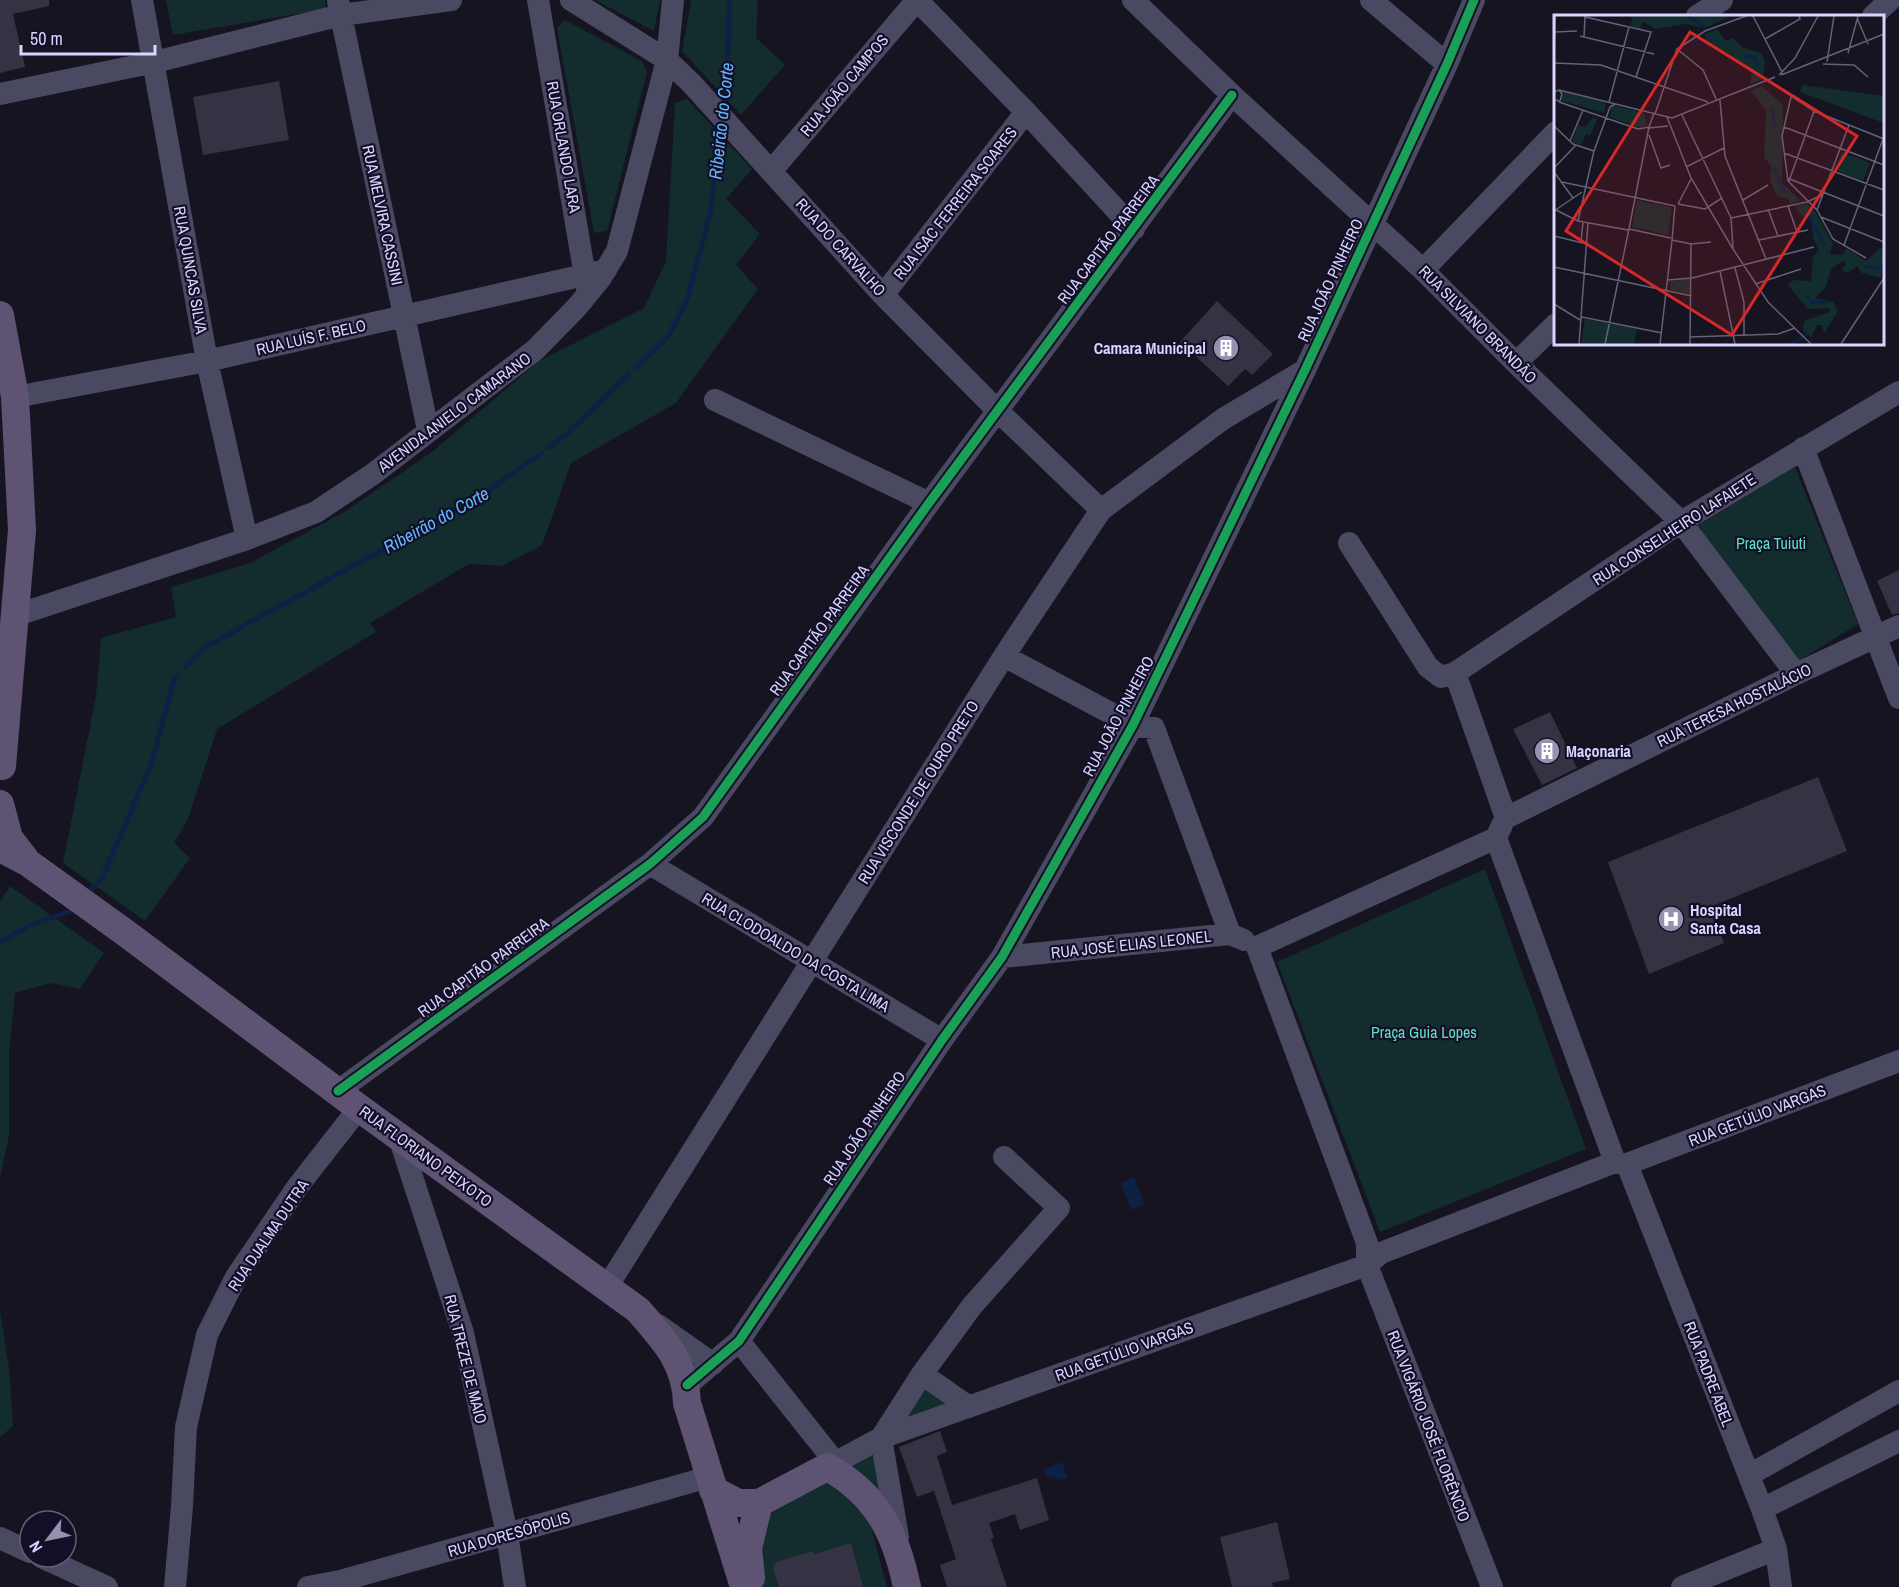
<svg xmlns="http://www.w3.org/2000/svg" width="1899" height="1587" viewBox="0 0 1899 1587" font-family="'Archivo Narrow',sans-serif">
<style>
.green{fill:#132c2d}
.water{fill:#0d2144}
.lines{fill:none;stroke-linecap:round;stroke-linejoin:round}
.stream{stroke:#0d2144;stroke-width:5}
.building{fill:#343243}
.minor{stroke:#4a4962;stroke-width:22}
.major{stroke:#5e5373;stroke-width:28}
.cycleway-casing{stroke:#130f26;stroke-width:13}
.cycleway{stroke:#1a9f57;stroke-width:9}
.labels{text-anchor:middle;dominant-baseline:central;stroke-width:4.5;stroke-linejoin:round;paint-order:stroke}
.street-label{font-size:16px;fill:#d9d4ff;stroke:#130f26}
.poi-label{font-size:16px;font-weight:bold;fill:#d9d4ff;stroke:#130f26;text-anchor:start}
.park-label{font-size:16px;fill:#5fe0c0;stroke:#130f26}
.water-label{font-size:18px;font-style:italic;fill:#62b6ff;stroke:#130f26}
.inset-river{fill:none;stroke:#0d2144;stroke-width:3}
.inset-road{fill:none;stroke:#64617a;stroke-width:1.5}
.view{fill:#d62828;fill-opacity:0.15;stroke:#d62828;stroke-width:3}
.inset-edge{fill:none;stroke:#d9d4ff;stroke-width:3}
</style>
<rect width="100%" height="100%" fill="#161421"/>
<path class="green" d="M166,0h159l1,9 -153,26z
M595,0h65l-6,31z
M691,0h67l-2,38 29,27 -44,50 -59,-64z
M565,20l77,41 5,11 -40,159 -13,2 -37,-205z
M687,99l65,70 -26,30 34,35 -24,31 22,24 -82,114 -105,60 -29,82 -40,21 -33,-2 -99,59 6,9 -159,97 -29,90 -14,24 16,15 -45,63 -82,-58 33,-167 5,-58 75,-21 -5,-30 79,-24 94,-51 88,-60 107,-91 105,-53 22,-47 9,-158z
M1795,467l63,157 -60,37 -103,-134z
M1485,869l101,280 -206,83 -103,-270z
M10,886l94,67 -24,36 -30,-6 -35,10 -6,58v85l-9,41v-275z
M0,1311l9,57 4,58 -13,11z
M925,1382l29,22 -45,18 -8,-6z
M871,1455l7,9 7,46 -42,-40z
M825,1483l15,6 30,33 17,65h-125l-9,-28 12,-45z"/>
<path class="water" d="M727,0h3l-2,72 -17,138 -23,87 -20,40 -101,97 -84,61 -278,152 -31,32 -22,83 -50,116 -31,33 -41,14 -30,18 30,-19 41,-14 31,-32 49,-116 23,-83 31,-32 278,-152 83,-62 102,-96 18,-41 24,-86 15,-139z
M1134,1177l10,27 -13,6 -10,-27z
M1062,1462l6,16 -9,2 -7,-4 -6,1 -3,-8z"/>
<g class="lines">
<path class="stream" d="M727,79l3,-79
M637,367l31,-30 20,-40 23,-87 8,-71
M549,447l18,-13 61,-59
M186,667l19,-20 278,-152 58,-42
M88,893l14,-15 50,-116 22,-83 3,-3
M0,943l30,-18 41,-14 5,-5"/>
</g>
<path class="building" d="M0,0h49v6l-36,8 12,53 -25,6z
M279,81l10,59 -86,15 -10,-58z
M1217,301l56,53 -21,21 -7,-6 -17,17 -48,-44z
M1899,570v43l-7,2 -15,-34z
M1550,712l27,56 -35,17 -29,-56z
M1818,777l29,74 -137,56 14,36 -75,31 -41,-112z
M940,1431l7,21 -10,4 15,49 85,-27 12,42 -29,10 -5,-16 -26,9 5,15 -3,1 16,48h-60l-7,-22 16,-6 -22,-68 -17,6 -18,-50z
M1277,1522l13,57 -18,4 1,4h-41l-12,-50z
M851,1543l12,44h-84l-6,-19 3,-6 37,-11 1,3z"/>
<g class="lines">
<path class="minor" d="M142,0l65,361 40,178
M538,0l49,288
M571,0l96,60 25,24 191,211 115,116 103,99
M1133,0l99,95 191,175 93,93 165,159 115,152
M1371,0l76,64
M338,1l90,429
M1697,16l25,-16
M1873,16l17,-16
M0,94l155,-32 186,-47 110,-15
M772,170l145,-170 109,112 108,117
M1423,270l133,-138
M883,295l143,-183
M1516,363l40,-39
M15,397l192,-36 399,-91
M715,400l214,103
M1803,448l96,250
M1349,543l79,124 13,10 14,-4 226,-151 218,-130
M14,616l233,-77 69,-27 57,-38 162,-124 42,-43 23,-28 17,-28 50,-191 6,-60
M1004,656l129,69 21,3 76,206
M1455,673l51,145
M1506,818l290,-144 103,-48
M1496,838l119,324
M650,864l292,176
M1257,947l110,296v22l125,322
M1257,947l239,-109 6,-13
M1002,957l228,-23 14,6
M338,1091l312,-227 53,-47 226,-314 303,-408
M399,1137l64,196 44,201 8,53
M1627,1164l135,345 14,40 5,38
M607,1287l397,-631 97,-146 122,-91 82,-49
M658,1325l55,39
M739,1341l96,121
M922,1374l47,33
M687,1385l52,-44 203,-301 60,-83 131,-232 172,-355 142,-306 27,-64
M881,1438l41,-64 50,-68 87,-98 -55,-51
M881,1438l17,99
M827,1467l54,-29 486,-173 14,-12 234,-91 12,2 272,-103
M1749,1475l150,-84
M1762,1509l137,-68
M0,1538l30,14
M41,1557l66,30
M175,1587l7,-81 4,-79 21,-92 29,-58 62,-91 61,-78
M308,1587l32,-6 369,-104
M1682,1587l94,-38"/>
<path class="major" d="M0,315l15,82 7,133 -20,236
M0,804l9,34 17,22
M0,848l27,14 100,72 232,174 279,202c25,29 48,52 49,93l57,184
M713,1490l25,13h21l68,-36c50,27 69,67 80,120
M751,1578l-3,-30 11,-45"/>
<g class="cycleway-casing">
<path id="cycleway" d="M338,1091l312,-227 53,-47 226,-314 303,-408
M687,1385l52,-44 203,-301 60,-83 131,-232 172,-355 142,-306 27,-64"/>
</g>
<use href="#cycleway" class="cycleway"/>
</g>
<defs>
<g id="building-disc" transform="scale(1.35)"><circle r="9.5" fill="#9591b1" stroke="#130f26"/><path d="M-4-6H4V6H1V3H-1V6H-4ZM-2.5-4.3h1.7v1.8h-1.7ZM.8-4.3h1.7v1.8H.8ZM-2.5-1h1.7V.8h-1.7ZM.8-1h1.7V.8H.8Z" fill="#fff"/></g>
<g id="hospital-disc" transform="scale(1.35)"><circle r="9.5" fill="#9591b1" stroke="#130f26"/><path d="M-5-5h3v3.5h4V-5h3V5h-3V1.5h-4V5h-3Z" fill="#fff"/></g>
</defs>
<g fill-rule="evenodd">
<use href="#building-disc" x="1226" y="348"/>
<use href="#building-disc" x="1547" y="751"/>
<use href="#hospital-disc" x="1671" y="919"/>
</g>
<g class="labels">
<g class="street-label">
<text transform="translate(844 85) rotate(-50)">RUA JOÃO CAMPOS</text>
<text transform="translate(564 147) rotate(80)">RUA ORLANDO LARA</text>
<text transform="translate(955 203) rotate(-52)">RUA ISAC FERREIRA SOARES</text>
<text transform="translate(383 215) rotate(78)">RUA MELVIRA CASSINI</text>
<text transform="translate(1108 239) rotate(-53)">RUA CAPITÃO PARREIRA</text>
<text transform="translate(841 247) rotate(48)">RUA DO CARVALHO</text>
<text transform="translate(191 270) rotate(80)">RUA QUINCAS SILVA</text>
<text transform="translate(1330 280) rotate(-65)">RUA JOÃO PINHEIRO</text>
<text transform="translate(1478 324) rotate(45)">RUA SILVIANO BRANDÃO</text>
<text transform="translate(311 337) rotate(-13)">RUA LUÍS F. BELO</text>
<text transform="translate(454 412) rotate(-37)">AVENIDA ANIELO CAMARANO</text>
<text transform="translate(1674 529) rotate(-33)">RUA CONSELHEIRO LAFAIETE</text>
<text transform="translate(819 630) rotate(-54)">RUA CAPITÃO PARREIRA</text>
<text transform="translate(1734 705) rotate(-26)">RUA TERESA HOSTALÁCIO</text>
<text transform="translate(1118 716) rotate(-62)">RUA JOÃO PINHEIRO</text>
<text transform="translate(918 792) rotate(-58)">RUA VISCONDE DE OURO PRETO</text>
<text transform="translate(1131 944) rotate(-6)">RUA JOSÉ ELIAS LEONEL</text>
<text transform="translate(796 952) rotate(31)">RUA CLODOALDO DA COSTA LIMA</text>
<text transform="translate(483 967) rotate(-36)">RUA CAPITÃO PARREIRA</text>
<text transform="translate(1757 1115) rotate(-21)">RUA GETÚLIO VARGAS</text>
<text transform="translate(864 1128) rotate(-56)">RUA JOÃO PINHEIRO</text>
<text transform="translate(426 1156) rotate(36)">RUA FLORIANO PEIXOTO</text>
<text transform="translate(268 1235) rotate(-56)">RUA DJALMA DUTRA</text>
<text transform="translate(1124 1351) rotate(-20)">RUA GETÚLIO VARGAS</text>
<text transform="translate(466 1359) rotate(76)">RUA TREZE DE MAIO</text>
<text transform="translate(1709 1374) rotate(69)">RUA PADRE ABEL</text>
<text transform="translate(1429 1426) rotate(69)">RUA VIGÁRIO JOSÉ FLORÊNCIO</text>
<text transform="translate(509 1534) rotate(-16)">RUA DORESÓPOLIS</text>
</g>
<g class="poi-label">
<text x="1206" y="348" text-anchor="end">Camara Municipal</text>
<text x="1566" y="751">Maçonaria</text>
<text x="1690" y="910">Hospital<tspan x="1690" dy="18">Santa Casa</tspan></text>
</g>
<g class="park-label">
<text x="1771" y="543">Praça Tuiuti</text>
<text x="1424" y="1032">Praça Guia Lopes</text>
</g>
<g class="water-label">
<text transform="translate(721 121) rotate(-84)">Ribeirão do Corte</text>
<text transform="translate(436 520) rotate(-29)">Ribeirão do Corte</text>
</g>
</g>
<g transform="translate(1554 15)">
<rect width="330" height="330" fill="#161421"/>
<path d="M74,1h99l1,1 -23,11 -19,-4 -31,5 -12,-8 -3,8 -10,-3 3,-8zM163,14l9,12 7,-3 9,9 19,6 4,7 -2,19 -13,5 2,-12 -25,-19 -21,-9 -1,-10zM248,70l82,11v27l-84,-31zM208,71l21,19 -1,78 19,18 -11,3 -2,-5 -11,-3 -7,-16 1,-14 -7,-9 2,-46 -15,-20zM8,76l44,12 -2,10 -42,-12zM58,90l32,8 3,12 -9,2 -28,-10zM39,102l4,2 -7,17 -4,-2 -5,11 -9,-3 6,-17 7,2zM288,137l28,11 -7,18 -28,-11zM83,185l35,7 -4,28 -36,-8zM253,189l9,9 17,31 -3,10 13,1 3,-7 20,13 14,-13 4,2 -3,28 -19,-5 -5,-7 -9,7 -6,-3 4,-7 -4,-2 -11,8 -5,18 -11,11 18,4 5,9 -14,23 -2,-9h-5l-6,12 -8,-6 1,-10 25,-9 1,-4 -22,1 -21,-25 7,-4 17,1 2,-24 6,-7 -6,-12 -2,-20 -12,-4 -3,-8zM136,264v15l-20,-4v-9zM31,304l52,10 -3,15h-53z" fill="#132c2d"/>
<path class="inset-river" d="M133,1l19,11M189,40l12,3 3,8M218,93l3,18M220,152l10,25M252,196l19,35M311,252l19,1M253,281l4,6 17,1M238,329l16,-11"/>
<path class="inset-road" d="M199,1l30,58M303,3l11,26M1,17l22,-1M26,21l74,18M30,22l1,-20 66,15 -15,45M211,24l35,-20 -1,-3M123,34l26,21 14,31M294,38l10,-37M0,41l1,-40M273,47l7,-46M0,48l47,2 107,37M269,49l31,1 14,12M225,60l16,-17 23,-42M227,60l103,-41M222,71l38,25 70,28M5,75l113,28 103,-41M0,77l5,-2 3,4 -2,7 -6,-1M237,82l-9,39 6,45 29,29 16,29 33,19M166,85l5,56 41,103M5,87l79,27 11,-2 5,-14M55,87l20,-75M101,99l22,-65 28,-18 41,-15M128,100l49,103 2,30M113,102l24,61 42,71 35,53 43,42M0,111l19,18 21,7M230,112l100,38M95,113l19,-2M95,120l12,33 9,-3M16,126l13,-31M230,138l100,37M132,152l38,-19M0,153l22,-23M0,157l19,26M233,163l97,38M235,166l25,-70M8,167l113,24M189,185l25,-15M124,189l27,5 17,-11M124,189l13,-25M234,191l9,26M0,194l24,12 50,9M214,194l10,27M263,195l32,-85M0,196l28,-19M267,202l63,25M177,203l76,-16 15,-7M24,206l16,-70 16,-44 5,-3M75,214l20,-102M75,214l42,9M0,221l33,8M118,225l19,4 20,-2M118,225l3,-34M205,225l49,-10M27,227l2,-20M290,230l39,-106M0,252l138,29M181,253l9,34v33M166,256l15,73M114,265l24,-2 122,-31M201,269l46,-15M0,289l26,16 2,-3 80,16M136,322l88,-3 17,-6M25,329l9,-121M51,329l24,-115M106,329l12,-104M136,329l1,-100M287,329l43,-66"/>
<path class="view" d="M136,17l167,104 -125,199 -166,-104z"/>
<rect width="330" height="330" class="inset-edge"/>
</g>
<g transform="translate(48 1539) rotate(238)"><circle r="28" fill="#130f26" stroke="#625e7d" stroke-width="1.5"/>
<path d="M0-4.5L10 22L0 15L-10 22Z" fill="#9591b1"/>
<text y="-9" font-size="16" font-weight="bold" text-anchor="middle" fill="#d9d4ff">N</text>
</g>
<path d="M21 45v9h134v-9" fill="none" stroke="#d9d4ff" stroke-width="3"/>
<text x="30" y="45" font-size="18" fill="#d9d4ff" stroke="#130f26" stroke-width="4.5" paint-order="stroke">50 m</text>
</svg>
